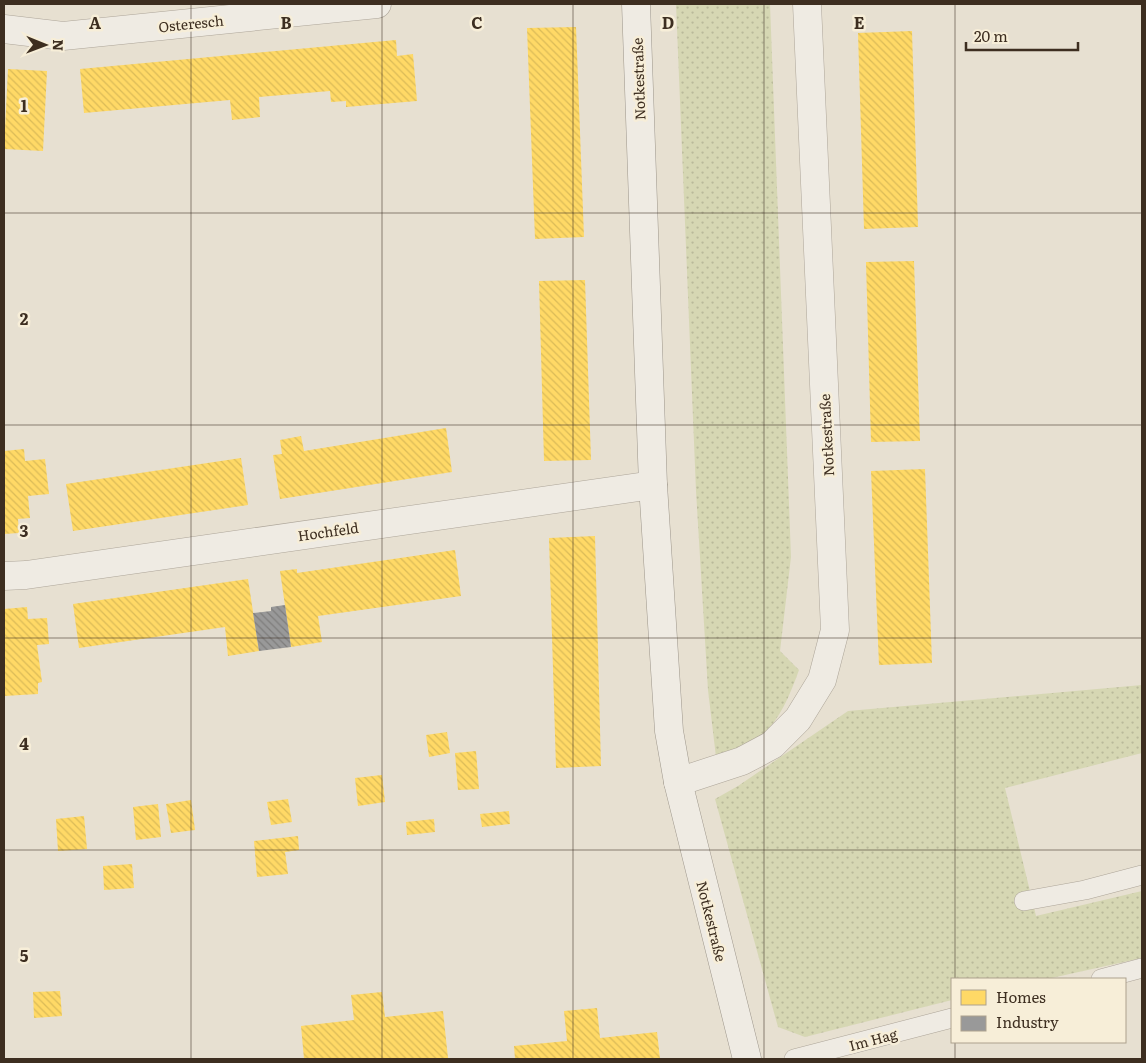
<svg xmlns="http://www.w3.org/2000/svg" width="1146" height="1063" viewBox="0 0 1146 1063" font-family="Literata,serif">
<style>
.grass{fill:url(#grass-dots)}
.homes{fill:url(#homes-back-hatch)}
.industry{fill:url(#industry-back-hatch)}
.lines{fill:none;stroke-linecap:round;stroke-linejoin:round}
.lane-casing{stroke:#ada599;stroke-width:20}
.street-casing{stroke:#ada599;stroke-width:29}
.secondary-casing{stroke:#9c958a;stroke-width:29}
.lane{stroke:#efebe3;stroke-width:19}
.street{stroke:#efebe3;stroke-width:28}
.secondary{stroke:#efebe3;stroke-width:28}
.grid{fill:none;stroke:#3d2e20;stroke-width:1;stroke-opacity:0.55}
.labels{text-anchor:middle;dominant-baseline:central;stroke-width:5;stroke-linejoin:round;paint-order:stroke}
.street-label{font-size:14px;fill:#3d2e20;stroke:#f7eed8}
.grid-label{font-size:16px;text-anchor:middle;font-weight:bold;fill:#3d2e20;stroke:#f7eed8;stroke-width:5;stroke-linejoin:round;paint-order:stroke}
</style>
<defs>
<pattern id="grass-dots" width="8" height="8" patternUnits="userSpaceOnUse" patternTransform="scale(1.25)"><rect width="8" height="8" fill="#d6d7b3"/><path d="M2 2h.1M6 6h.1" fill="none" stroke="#b9b99a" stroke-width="1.8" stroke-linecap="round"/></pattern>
<pattern id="homes-back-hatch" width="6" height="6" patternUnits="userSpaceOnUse" patternTransform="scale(1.25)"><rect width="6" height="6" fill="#ffd966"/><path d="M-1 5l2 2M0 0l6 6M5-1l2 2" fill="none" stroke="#dbbb58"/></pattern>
<pattern id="industry-back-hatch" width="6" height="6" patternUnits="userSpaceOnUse" patternTransform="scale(1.25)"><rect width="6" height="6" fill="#999"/><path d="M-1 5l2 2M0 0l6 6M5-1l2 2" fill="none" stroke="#7e7d7c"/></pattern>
</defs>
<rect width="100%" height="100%" fill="#e7e0d1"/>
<path class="grass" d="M676,4h94l21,553 -11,94 19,19c-12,33 -24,62 -56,79 -8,4 -18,5 -27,8l-8,-67 -12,-199z
M1142,685v68l-137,35 31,128 106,-25v67l-95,21h-95v21l-147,37 -27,-10 -63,-228 23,-13 110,-75z"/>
<path class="homes" d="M576,27l8,210 -49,2 -8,-211z
M912,31l6,196 -54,2 -6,-196z
M396,40l1,16 16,-2 4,47 -71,6v-6l-15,1 -1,-11 -71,6 1,20 -28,3 -2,-20 -146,13 -4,-44z
M8,69l39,2 -4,80 -39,-2z
M914,261l6,180 -49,1 -5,-180z
M585,280l6,180 -47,1 -5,-180z
M446,428l6,44 -172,27 -7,-44 9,-1 -2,-14 21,-4 3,15z
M24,449l1,12 20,-2 4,35 -21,2 2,22 -12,1 1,14 -15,1v-83z
M241,458l7,47 -175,26 -7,-47z
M925,469l7,194 -53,2 -8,-194z
M595,536l6,230 -45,2 -7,-230z
M455,550l6,46 -143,20 4,26 -31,5 -11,-76 17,-2v4z
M248,579l11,72 -31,5 -3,-29 -146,21 -6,-44z
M27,607l1,12 19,-1 2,26 -12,1 5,37 -4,1v11l-34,2v-87z
M447,732l3,21 -21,4 -3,-22z
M476,751l3,38 -21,1 -3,-37z
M382,775l3,27 -27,4 -3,-28z
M288,799l4,23 -21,3 -4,-23z
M191,800l4,30 -24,3 -5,-29z
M158,804l3,33 -25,3 -3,-33z
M509,811l1,13 -28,3 -2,-13z
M84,816l3,33 -29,2 -2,-32z
M434,819l1,13 -28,3 -1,-13z
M298,836l1,14 -14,2 3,22 -31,3 -3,-36z
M132,864l2,24 -30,2 -1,-24z
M60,991l2,25 -28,2 -1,-26z
M382,992l3,25 58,-6 5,47 -15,1h-129l-3,-33 53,-6 -3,-25z
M597,1008l3,30 57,-6 3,27h-145l-1,-13 53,-5 -3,-30z"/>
<path class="industry" d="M285,605l6,42 -32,4 -6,-38 18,-2v-4z"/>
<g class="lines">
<g class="lane-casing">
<path id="lane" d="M1024,901l61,-11 57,-15
M1101,979l41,-11
M794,1059l158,-41"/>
</g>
<g class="street-casing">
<path id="street" d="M4,29l59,7 314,-32
M4,576l22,-1 627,-90
M678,782l64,-21 30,-16 26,-26 24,-39 13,-50 -28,-626"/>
</g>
<g class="secondary-casing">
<path id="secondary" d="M636,4l17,481 16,246 9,51 69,277"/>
</g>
<use href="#lane" class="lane"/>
<use href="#street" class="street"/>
<use href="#secondary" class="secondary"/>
</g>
<path class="grid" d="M191,4v1055M382,4v1055M573,4v1055M764,4v1055M955,4v975M4,213h1138M4,425h1138M4,638h1138M4,850h1138M955,1042v17"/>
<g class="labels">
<g class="street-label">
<text transform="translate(191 23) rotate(-6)">Osteresch</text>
<text transform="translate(638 79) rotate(-92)">Notkestraße</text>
<text transform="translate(826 435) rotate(-93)">Notkestraße</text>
<text transform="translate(328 531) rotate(-8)">Hochfeld</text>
<text transform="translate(712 921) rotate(76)">Notkestraße</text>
<text transform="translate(873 1039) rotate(-15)">Im Hag</text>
</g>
</g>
<g class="grid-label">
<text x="95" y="29">A</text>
<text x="286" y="29">B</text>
<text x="477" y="29">C</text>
<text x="668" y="29">D</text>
<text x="859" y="29">E</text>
<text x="24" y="112">1</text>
<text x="24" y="325">2</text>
<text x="24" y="537">3</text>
<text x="24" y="750">4</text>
<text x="24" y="962">5</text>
</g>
<rect width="1146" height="1063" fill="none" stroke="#3d2e20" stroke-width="10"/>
<rect x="951" y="978" width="175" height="65" fill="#f7eed8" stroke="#ada18e"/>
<rect x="961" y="990" width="25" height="15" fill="#ffd966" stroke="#ada18e"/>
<text x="996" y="1003" font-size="15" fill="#3d2e20">Homes</text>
<rect x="961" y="1016" width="25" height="15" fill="#999999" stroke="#ada18e"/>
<text x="996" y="1028" font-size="15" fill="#3d2e20">Industry</text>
<g transform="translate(45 45) rotate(91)" stroke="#f7eed8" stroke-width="4" paint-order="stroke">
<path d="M0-4L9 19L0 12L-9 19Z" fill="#3d2e20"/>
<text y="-8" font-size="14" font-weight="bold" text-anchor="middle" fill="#3d2e20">N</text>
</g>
<path d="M966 42v8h112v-8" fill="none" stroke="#3d2e20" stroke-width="2.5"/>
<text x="974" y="42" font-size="15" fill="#3d2e20" stroke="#f7eed8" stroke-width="4" paint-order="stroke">20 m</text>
</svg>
